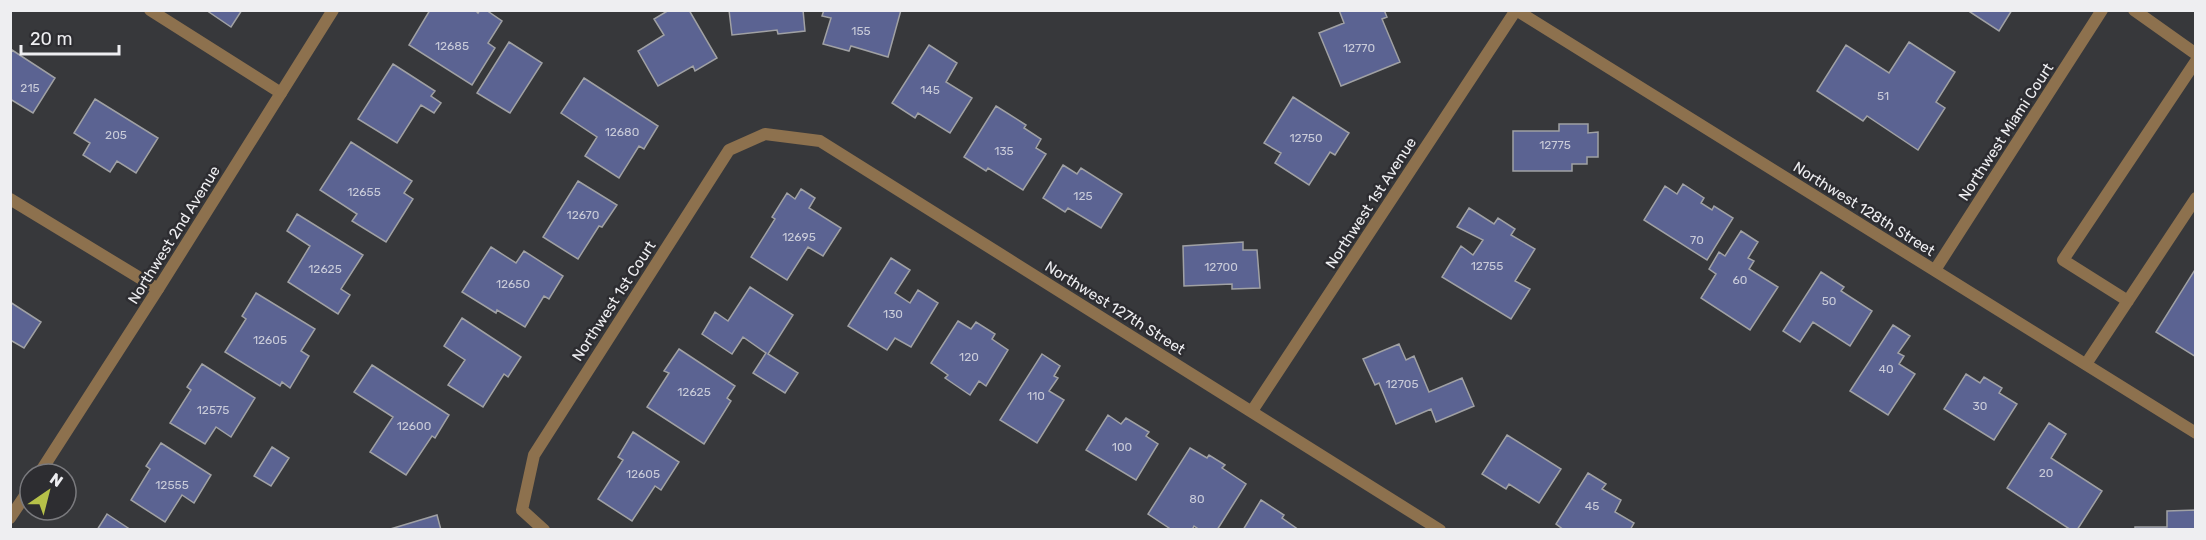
<svg xmlns="http://www.w3.org/2000/svg" width="2206" height="540" viewBox="0 0 2206 540" font-family="Rubik,sans-serif">
<style>
.building{fill:#5b6392;stroke:#a0a1a4;stroke-width:1.5}
.lines{fill:none;stroke-linecap:round;stroke-linejoin:round}
.service{stroke:#8d714e;stroke-width:12}
.minor{stroke:#8d714e;stroke-width:12}
.tertiary{stroke:#8d714e;stroke-width:12}
.labels{text-anchor:middle;dominant-baseline:central;stroke-width:5;stroke-linejoin:round;paint-order:stroke}
.number-label{font-size:12px;fill:#c9cbd9}
.street-label{font-size:15px;fill:#eeeef1;stroke:#2d2d31}
</style>
<rect width="100%" height="100%" fill="#37383b"/>
<path class="building" d="M206,10h36l-11,17z
M430,10h45l3,3 2,-3h6l16,11 -14,22 7,5 -23,37 -63,-40z
M669,10h20l28,48 -22,13 -2,-5 -35,20 -20,-35 26,-16 -10,-16z
M729,10h74l2,21 -27,3 -1,-4 -45,5z
M824,10h77l-13,47 -37,-11 -2,5 -26,-7 8,-26 -9,-2z
M1339,10h45l3,7 -5,2 18,43 -59,24 -22,-53 25,-10z
M1967,10h45l-13,21z
M509,42l33,21 -32,50 -33,-20z
M1909,42l46,30 -19,30 9,6 -27,42 -51,-34 -4,5 -46,-30 29,-46 43,28z
M929,45l28,18 -11,19 26,16 -22,35 -32,-20 -3,5 -23,-15z
M12,50l43,28 -22,35 -23,-14v-46z
M393,64l42,27 -4,5 10,7 -7,10 -13,-8 -24,38 -39,-24z
M584,78l74,48 -14,23 -5,-3 -20,32 -34,-22 12,-19 -36,-24z
M1293,97l56,36 -14,22 -5,-3 -21,33 -34,-22 6,-10 -17,-10z
M95,99l63,39 -22,35 -19,-12 -7,11 -27,-17 7,-12 -16,-10z
M996,106l30,19 -2,3 17,11 -5,9 10,6 -23,36 -35,-22 -2,3 -22,-14z
M1559,124h29v9l10,-1v25h-11v7h-15v7h-59v-40h46z
M351,142l61,39 -8,12 9,6 -27,43 -34,-21 5,-7 -37,-24z
M1063,165l14,9 4,-6 41,26 -21,34 -33,-20 -3,4 -22,-14z
M578,181l39,24 -15,22 -3,-1 -21,33 -35,-22z
M1683,184l21,14 -3,5 11,7 2,-4 19,12 -26,42 -63,-40 21,-34 12,8z
M801,189l14,9 -6,10 32,20 -18,28 -15,-9 -21,33 -36,-23 24,-38 -3,-2 15,-24 8,6z
M1469,208l25,16 4,-6 17,11 -4,6 24,14 -20,32 15,8 -19,30 -69,-42 19,-31 12,9 10,-15 -26,-13z
M297,214l66,41 -22,34 9,6 -12,19 -50,-32 22,-36 -23,-15z
M1741,231l17,11 -10,16 6,3 -5,8 29,18 -28,43 -49,-32 15,-24 -7,-5 10,-17 6,4z
M1243,242v8h14l3,38 -28,1v-5l-48,2 -1,-40z
M491,247l25,16 8,-12 39,25 -14,23 -5,-3 -19,31 -28,-17 -1,3 -34,-21z
M891,258l19,12 -15,23 15,10 8,-13 20,13 -27,44 -16,-9 -8,12 -39,-24z
M2196,268v89l-40,-25z
M1821,272l23,15 -3,4 31,20 -22,35 -37,-24 -13,20 -17,-11z
M750,287l43,28 -25,39 30,19 -13,20 -32,-20 13,-20 -23,-16 -11,17 -30,-20 13,-22 13,9z
M256,293l59,36 -14,22 8,5 -19,32 -8,-6 -2,4 -55,-34 21,-33 -4,-3z
M10,302l31,20 -17,26 -12,-7 -2,2z
M462,318l59,39 -13,20 -4,-3 -21,33 -35,-22 17,-25 -21,-14z
M958,321l13,8 5,-7 19,12 -3,5 16,11 -22,36 -7,-5 -9,14 -25,-17 3,-3 -17,-12z
M1893,325l17,11 -12,17 6,3 -5,8 16,10 -27,41 -38,-24z
M1399,344l7,16 8,-4 15,36 33,-14 12,28 -38,16 -5,-13 -35,15 -17,-41 -4,2 -12,-26z
M679,349l56,37 -8,12 4,3 -27,43 -57,-37 22,-34 -5,-2z
M1042,354l18,12 -6,10 4,2 -9,13 15,9 -27,43 -37,-23z
M202,364l53,34 -24,39 -15,-10 -11,17 -35,-21 21,-33 -4,-3z
M372,365l77,50 -14,23 -3,-2 -26,39 -36,-23 23,-35 -39,-25z
M1966,374l14,9 4,-6 18,11 -3,5 18,11 -23,36 -50,-31z
M1108,415l13,9 5,-6 23,14 -3,4 12,8 -22,36 -50,-30z
M2049,423l17,11 -15,24 51,33 -25,39h-6l-64,-42z
M633,432l46,30 -18,28 -6,-4 -23,35 -34,-22 25,-39 -5,-3z
M1507,435l54,34 -22,34 -30,-19 -3,5 -24,-15z
M161,443l50,32 -17,28 -12,-8 -17,27 -34,-22 19,-31 -4,-3z
M272,447l17,11 -18,28 -17,-10z
M1190,448l17,10 2,-3 16,10 -3,3 24,16 -29,46h-17l-6,-4 -2,4h-20l-24,-16z
M1588,473l18,11 -4,5 19,11 -6,12 19,11 -4,7h-66l-8,-6z
M1261,500l23,15 -2,3 17,12h-56z
M2196,510v20h-61v-3h32v-16z
M107,514l24,16h-34z
M437,515l4,15h-54z"/>
<g class="lines">
<path class="service" d="M150,10l131,83
M2134,10l62,44
M2128,301l-65,-41 133,-199
M2086,364l110,-166"/>
<path class="minor" d="M1516,10l680,423
M10,199l148,90
M1935,270l167,-260
M1252,411l264,-401
M544,530l-22,-20 12,-55 195,-305 36,-16 55,7 620,389"/>
<path class="tertiary" d="M39,474l119,-185 175,-279
M10,518l20,-30"/>
</g>
<g class="labels">
<g class="number-label">
<text x="861" y="31">155</text>
<text x="452" y="46">12685</text>
<text x="1359" y="48">12770</text>
<text x="30" y="88">215</text>
<text x="930" y="90">145</text>
<text x="1883" y="96">51</text>
<text x="622" y="132">12680</text>
<text x="116" y="135">205</text>
<text x="1306" y="138">12750</text>
<text x="1555" y="145">12775</text>
<text x="1004" y="151">135</text>
<text x="364" y="192">12655</text>
<text x="1083" y="196">125</text>
<text x="583" y="215">12670</text>
<text x="799" y="237">12695</text>
<text x="1697" y="240">70</text>
<text x="1487" y="266">12755</text>
<text x="1221" y="267">12700</text>
<text x="325" y="269">12625</text>
<text x="1740" y="280">60</text>
<text x="513" y="284">12650</text>
<text x="1829" y="301">50</text>
<text x="893" y="314">130</text>
<text x="270" y="340">12605</text>
<text x="969" y="357">120</text>
<text x="1886" y="369">40</text>
<text x="1402" y="384">12705</text>
<text x="694" y="392">12625</text>
<text x="1036" y="396">110</text>
<text x="1980" y="406">30</text>
<text x="213" y="410">12575</text>
<text x="414" y="426">12600</text>
<text x="1122" y="447">100</text>
<text x="2046" y="473">20</text>
<text x="643" y="474">12605</text>
<text x="172" y="485">12555</text>
<text x="1197" y="499">80</text>
<text x="1592" y="506">45</text>
</g>
<g class="street-label">
<text transform="translate(2006 132) rotate(-57)">Northwest Miami Court</text>
<text transform="translate(1371 203) rotate(-57)">Northwest 1st Avenue</text>
<text transform="translate(1864 209) rotate(32)">Northwest 128th Street</text>
<text transform="translate(174 235) rotate(-58)">Northwest 2nd Avenue</text>
<text transform="translate(614 301) rotate(-57)">Northwest 1st Court</text>
<text transform="translate(1115 308) rotate(32)">Northwest 127th Street</text>
</g>
</g>
<rect width="2206" height="540" fill="none" stroke="#eeeef1" stroke-width="24"/>
<g transform="translate(48 492) rotate(35)"><circle r="28" fill="#2d2d31" stroke="#7a7a7e" stroke-width="1.5"/>
<path d="M0-4.5L10 22L0 15L-10 22Z" fill="#b6c149"/>
<text y="-9" font-size="16" font-weight="bold" text-anchor="middle" fill="#eeeef1">N</text>
</g>
<path d="M21 45v9h98v-9" fill="none" stroke="#eeeef1" stroke-width="3"/>
<text x="30" y="45" font-size="18" fill="#eeeef1" stroke="#2d2d31" stroke-width="4.5" paint-order="stroke">20 m</text>
</svg>
